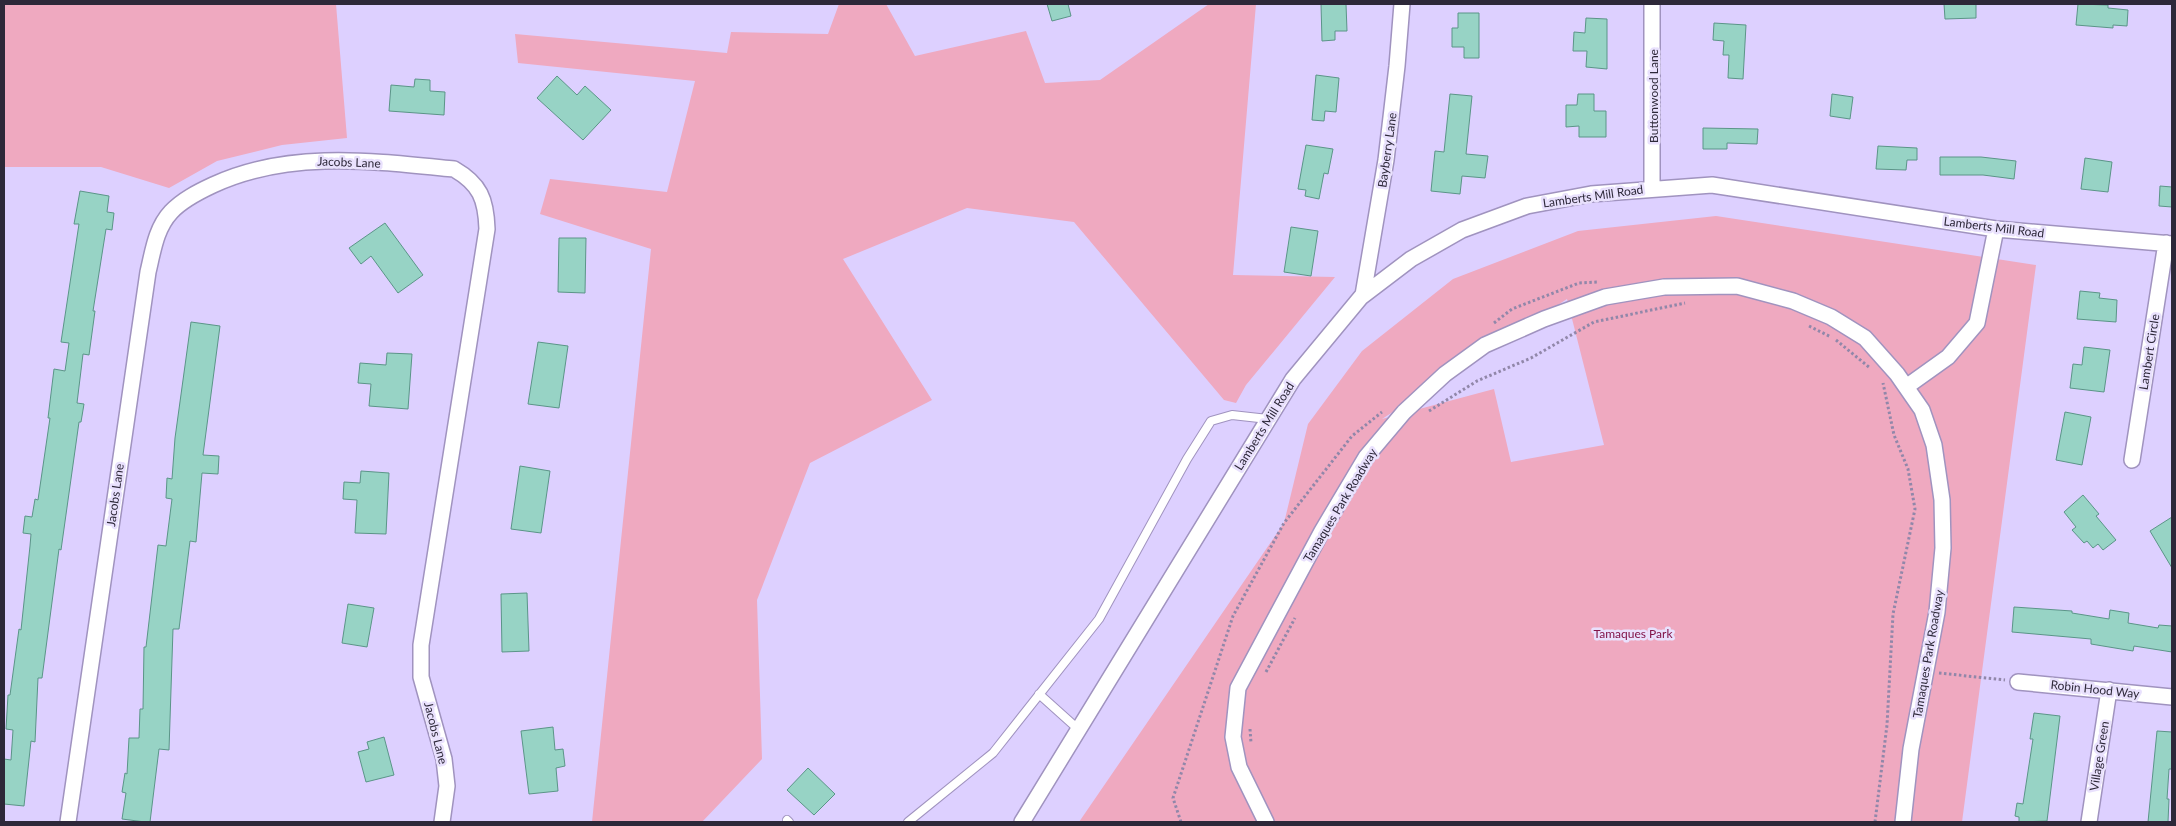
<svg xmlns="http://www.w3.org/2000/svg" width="2176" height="826" viewBox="0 0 2176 826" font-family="Lato,sans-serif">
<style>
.green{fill:#efa9c0;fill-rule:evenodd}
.building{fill:#97d3c5;stroke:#5b9588}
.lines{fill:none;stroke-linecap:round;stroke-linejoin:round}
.lane-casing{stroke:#a093bf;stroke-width:10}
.street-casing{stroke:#a093bf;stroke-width:18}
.path{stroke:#9187a9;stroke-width:3;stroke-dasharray:2.5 2.5;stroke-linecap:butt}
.lane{stroke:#fff;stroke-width:8}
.street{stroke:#fff;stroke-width:15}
.labels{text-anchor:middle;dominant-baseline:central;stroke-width:5;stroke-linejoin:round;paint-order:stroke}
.street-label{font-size:12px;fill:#2d2839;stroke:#e9e1fd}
.park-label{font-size:12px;fill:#821449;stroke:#e9e1fd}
</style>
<rect width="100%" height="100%" fill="#ddd0ff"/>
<path class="green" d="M4,4h332l11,134 -65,7 -65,16 -48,27 -68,-21h-97z
M839,4h47l29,52 111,-25 19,52 55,-3 109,-76h47l-23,271 102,2 -89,108 -10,18 -12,-3 -150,-178 -107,-14 -124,51 89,141 -122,63 -53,137 5,159 -60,63h-110l59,-573 -111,-35 10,-35 117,13 28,-111 -177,-18 -3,-29 212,19 4,-21 97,2z
M1716,216l320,49 -74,557h-883l205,-299 24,-99 54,-73 91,-72 125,-48zM1567,299l37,146 -93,17 -17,-73 -112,30z"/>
<path class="building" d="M1047,4h21l3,12 -19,5z
M1321,4h25l1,27h-12v9l-13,1z
M1944,4h32v14l-31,1z
M2078,4l30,1v3l20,2 -1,16 -14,-1v3l-37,-3z
M1458,13h21v45h-15v-11h-12v-19h6z
M1586,18l21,1v50l-21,-2 1,-16h-14l1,-19 11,1z
M1714,23l32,2 -3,54 -15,-1 1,-23h-6l1,-14 -11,-1z
M1316,75l23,3 -3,34 -11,-1 -1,10 -12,-1z
M557,76l20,19 8,-9 26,24 -28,30 -46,-42z
M415,79l15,1v11l15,1 -1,23 -55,-4 2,-26 23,2z
M1450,94l22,2 -6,58 22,2 -3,22 -23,-2 -2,18 -29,-3 4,-40 9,1z
M1578,94h16v17h12v26h-27v-11l-13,1v-22h11z
M1832,94l21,3 -3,22 -20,-3z
M1703,128l55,1 -1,15 -30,-1v6h-24z
M1306,145l27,4 -5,25 -4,-1 -5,26 -14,-3 1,-6 -8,-1z
M1878,146l39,2v12h-10l-1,10 -30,-1z
M1940,157h41l35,4 -2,18 -31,-4h-43z
M2085,158l27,4 -4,30 -27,-3z
M2160,186l12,1v20l-13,-1z
M80,191l29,5 -2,16 7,1 -2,17 -6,-1 -13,82h2l-6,44 -6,-1 -6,49 7,1 -3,18h-2l-18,128 -2,-1 -17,129h-4l-3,64 -4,-1 -7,65 -20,-2v-45l7,1 2,-30 -7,-1 2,-34h2l9,-66 2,1 9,-84 1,-12 -8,-1 2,-17 7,1 3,-18 3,1 12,-82h-2l6,-49 11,2 4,-28 -8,-1 18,-118h-5z
M385,223l38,52 -25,18 -27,-37 -10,8 -12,-16z
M1291,227l27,4 -7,45 -27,-4z
M559,238h27l-1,55 -27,-1z
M2080,291l20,2 -1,5 18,2 -1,22 -39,-3z
M191,322l29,4 -17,129 16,1 -1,18 -16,-1 -6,69 -6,-1 -11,88h-6l-4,121 -10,-1 -9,73h-5l-23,-3 4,-26 -4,-1 3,-19 2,1 2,-36h10l1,-29h3l1,-62h2l12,-102 8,1 6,-47 -6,-1 1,-20 5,1 3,-41z
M538,342l30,4 -9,62 -31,-4z
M2084,347l26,3 -6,42 -34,-4 3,-24 9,1z
M387,353l25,1 -4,55 -39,-3 2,-22 -13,-1 2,-20 26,2z
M2065,412l26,5 -9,48 -26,-5z
M520,466l30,5 -9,62 -30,-4z
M361,471l28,2 -3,61 -31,-1 2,-33 -14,-1 1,-17 16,1z
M2083,495l16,19 -3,2 20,24 -13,10 -5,-6 -5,4 -6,-7 -3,2 -12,-13 4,-3 -12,-15z
M2172,517v51l-22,-37z
M527,593l2,58 -27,1 -1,-58z
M348,604l26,4 -7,39 -25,-4z
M2014,607l58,4v2l37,6 1,-9 19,3 -1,10 30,5 1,-3 13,1v26l-38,-6 -1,5 -42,-7v-5l-79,-7z
M2034,713l26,3 -13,105 -28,1v-5l-4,-1 2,-13 6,1 10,-65h-3z
M553,727l2,23 8,-1 2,17 -9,2 2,23 -29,3 -8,-63z
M2157,731l15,1v37h-3l-2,30h2l-1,23h-20z
M384,737l10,38 -28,7 -8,-30 11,-3 -2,-7z
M808,768l27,26 -21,21 -27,-25z"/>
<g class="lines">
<g class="lane-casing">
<path id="lane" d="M1039,694l39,35
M787,820l2,2
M908,822l85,-69 106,-134 88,-160 24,-38 21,-6 36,4"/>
</g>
<g class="street-casing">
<path id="street" d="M1652,188v-184
M1363,295l23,-135 11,-94 5,-62
M1906,387l42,-30 29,-34 19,-94
M2132,460l34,-217
M2018,682l154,15
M68,822l80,-550c5,-21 8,-44 23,-60 11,-12 27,-20 42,-27 75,-35 160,-24 241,-16 26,15 32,30 33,60l-66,416v32l23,82 3,27 -5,36
M1022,822l271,-443 68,-82 50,-38 51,-29 65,-24 64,-12 121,-9 284,44 176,15
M1266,822l-27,-55 -6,-30 5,-49 84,-157 44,-74 38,-45 41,-38 40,-29 59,-26 61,-22 59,-10 73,-1 56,15 38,16 34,21 32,36 25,36 12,35 8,55 1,48 -6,64 -26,137 -8,73
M2089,822l20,-132"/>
</g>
<path class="path" d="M1494,323l18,-14 67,-26 19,-1
M1809,326l22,11
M1836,340l34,28
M1429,411l48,-30 54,-23 63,-36 91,-19
M1266,672l29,-54
M1939,673l66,7
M1250,729l1,14
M1181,822l-8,-24 60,-182 51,-93 68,-87 30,-24
M1875,822l12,-97 6,-111 22,-105 -7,-40 -14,-34 -11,-52"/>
<use href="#lane" class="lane"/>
<use href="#street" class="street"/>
</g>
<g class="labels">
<g class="street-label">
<text transform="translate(1653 96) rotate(-90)">Buttonwood Lane</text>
<text transform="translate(1387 150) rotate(-82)">Bayberry Lane</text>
<text transform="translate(349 162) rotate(2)">Jacobs Lane</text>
<text transform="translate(1593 196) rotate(-8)">Lamberts Mill Road</text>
<text transform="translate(1994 227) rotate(7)">Lamberts Mill Road</text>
<text transform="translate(2149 352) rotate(-81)">Lambert Circle</text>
<text transform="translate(1264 426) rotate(-58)">Lamberts Mill Road</text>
<text transform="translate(115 495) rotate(-82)">Jacobs Lane</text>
<text transform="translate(1340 505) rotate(-59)">Tamaques Park Roadway</text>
<text transform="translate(1928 654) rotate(-80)">Tamaques Park Roadway</text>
<text transform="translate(2095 689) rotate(6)">Robin Hood Way</text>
<text transform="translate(436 733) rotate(76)">Jacobs Lane</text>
<text transform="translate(2099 756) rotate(-81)">Village Green</text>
</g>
<g class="park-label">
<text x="1633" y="633">Tamaques Park</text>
</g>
</g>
<rect width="2176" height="826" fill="none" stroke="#2d2839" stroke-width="10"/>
</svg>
